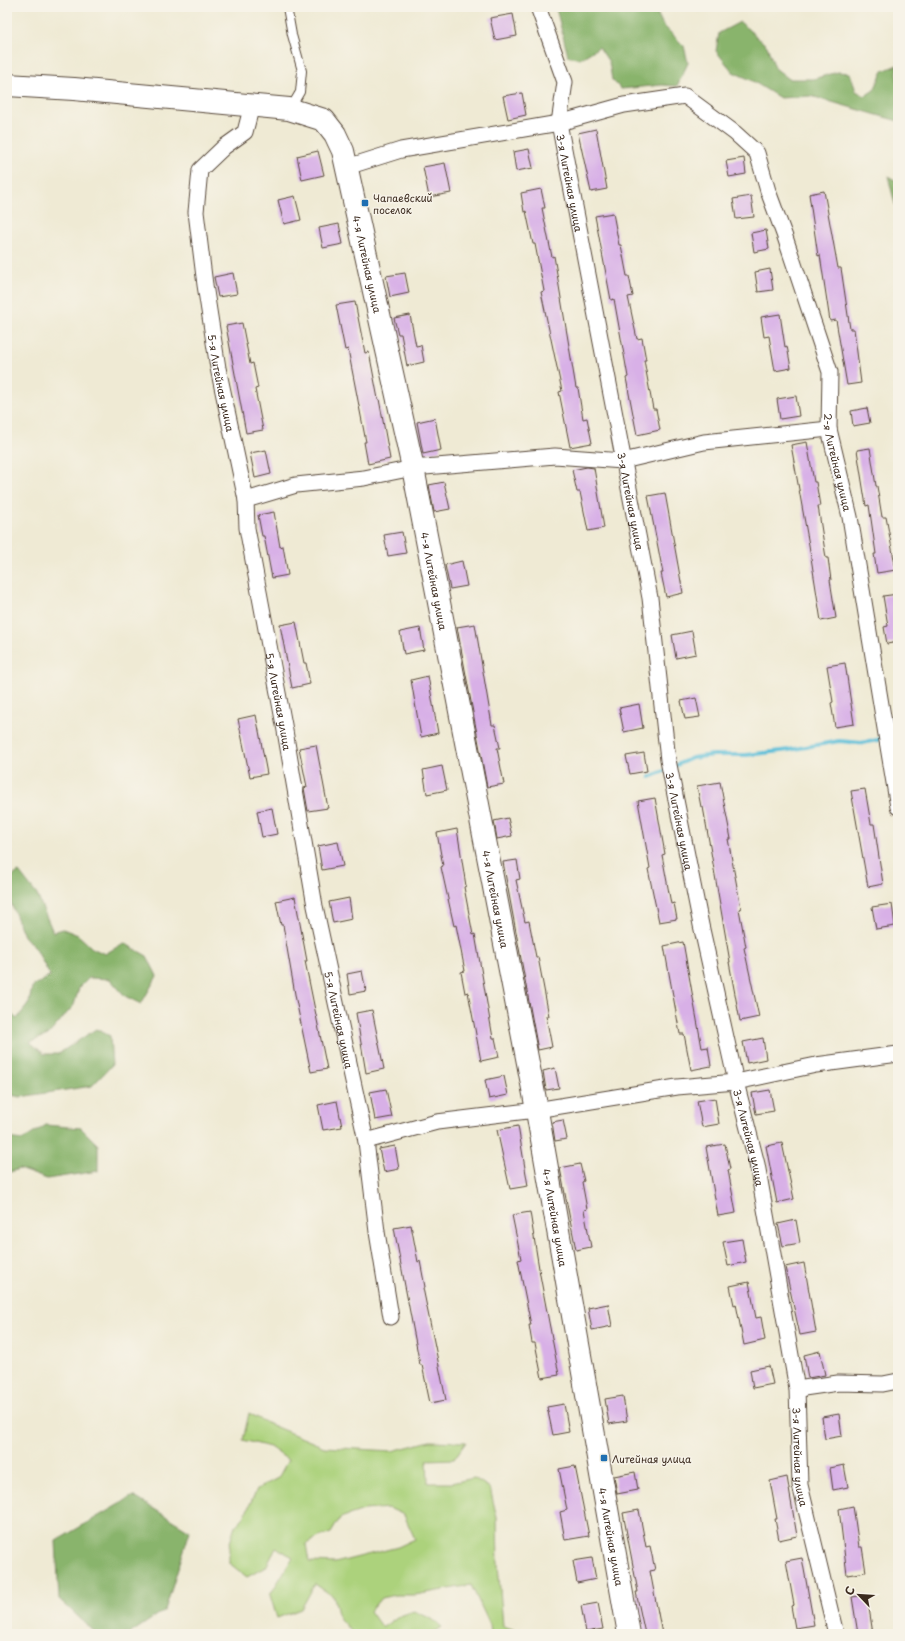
<svg xmlns="http://www.w3.org/2000/svg" width="905" height="1641" viewBox="0 0 905 1641" font-family="'Playpen Sans',sans-serif">
<style>
.green{fill:#acd27c;stroke:#747e4d;fill-rule:evenodd}
.forest{fill:#89b46c;stroke:#626f45}
.lines{fill:none;stroke-linecap:round;stroke-linejoin:round}
.stream{stroke:#5abfd9;stroke-width:4}
.building{fill:#d8b0e7}
.lane-casing{stroke:#564739;stroke-width:10}
.street-casing{stroke:#564739;stroke-width:17}
.secondary-casing{stroke:#564739;stroke-width:24}
.lane{stroke:#fff;stroke-width:8}
.street{stroke:#fff;stroke-width:15}
.secondary{stroke:#fff;stroke-width:22}
.poi-dot{fill:#1f6fb2;stroke:#f7f3e8;stroke-width:1.5}
.labels{text-anchor:middle;dominant-baseline:central;stroke-width:3;stroke-linejoin:round;paint-order:stroke}
.street-label{font-size:10px;fill:#3b2a1e;stroke:#f7f3e8}
.poi-label{font-size:10px;fill:#3b2a1e;stroke:#f7f3e8;text-anchor:start}
</style>
<rect width="100%" height="100%" fill="#f7f3e8"/>
<filter id="ink" filterUnits="userSpaceOnUse"><feTurbulence type="fractalNoise" baseFrequency=".025" numOctaves="2"/><feDisplacementMap in="SourceGraphic" scale="8" xChannelSelector="R" yChannelSelector="G"/><feConvolveMatrix kernelMatrix="1 2 1 2 8 2 1 2 1" color-interpolation-filters="sRGB"/></filter>
<filter id="wash" filterUnits="userSpaceOnUse"><feTurbulence type="fractalNoise" baseFrequency=".012" numOctaves="4" result="noise"/><feDisplacementMap in="SourceGraphic" scale="16" xChannelSelector="R" yChannelSelector="G"/><feGaussianBlur stdDeviation="0.9" result="paint"/><feColorMatrix in="noise" values="0 0 0 0 0 0 0 0 0 0 0 0 0 0 0 0 0 1.4 0 .05"/><feComposite in="paint" operator="in"/></filter>
<g filter="url(#wash)">
<rect width="100%" height="100%" fill="#efead4"/>
<path class="green" d="M249,1413l20,11 55,23 68,4 38,-10 36,1 -12,17 -27,1 1,23h23l23,-5 16,10 7,30 1,47 5,61 15,5v3h-27l-1,-9 -19,-40 -56,10h-20l-14,3 -11,13 12,17 15,-11 17,-6 18,8 10,8 -10,7h-78l-15,-16 -5,-21 -19,-13 -14,25 -24,9 -7,-23 23,-38 -17,-9 -10,19 -19,10 -18,-14v-17l6,-20 9,-9 13,-28 21,-11 10,-18 -18,-13 -27,-7zM389,1508l15,7 11,24 -17,8 -63,16 -26,-1 -3,-18 13,-7 12,-4 9,-15 24,-8z"/>
<path class="forest" d="M554,7h100l9,18 21,21 4,17 -11,23 -15,-1 -41,4 -9,-9 -3,-18 -10,-15 -19,12 -12,-3 -11,-44z
M740,22l27,24 8,22 14,11h24l25,-7 12,1 6,18 9,5 9,-6 9,-19 14,-6 1,56 -87,-25 -31,2 -29,-18 -18,-8 -17,-21 3,-18z
M888,176l10,6v26l-3,-4z
M19,872l18,23 16,37 10,-3 15,6 14,13 13,6 19,-11 23,13 10,20 -16,28 -16,-8 -15,-17 -21,-1 -10,10 -5,17 -26,30 -18,7 14,12h14l38,-25 14,7 2,29 -20,21 -72,11 -13,-3v-84l10,9 12,-16 3,-16 18,-11 -14,-27 -12,-13 -17,-43v-14z
M46,1125l35,3 17,17v26l-51,8 -28,-10 -12,4v-35l16,2z
M133,1496l57,35 -25,79 -36,24h-32l-38,-35 -3,-58z"/>
<g class="lines">
<path class="stream" d="M889,734l9,-4
M672,767l20,-9 21,-3h33l43,-5 50,-9 22,2 17,-3 5,-3
M650,777l16,-7"/>
</g>
<g id="blocks">
<path class="building" d="M513,14l4,22 -22,4 -5,-22z
M522,93l4,22 -18,4 -5,-23z
M596,129l11,60 -16,3 -13,-59z
M529,149l4,19 -17,3 -3,-19z
M318,151l6,24 -22,5 -5,-24z
M744,158l2,16 -17,3 -3,-16z
M445,163l6,30 -22,4 -6,-30z
M541,189l4,19h-3l10,49 2,-1 22,132h2l5,31 4,-1 5,25 -22,4 -11,-55 3,-1 -21,-99 3,-1 -9,-47h-2l-7,-33 -2,1 -3,-19z
M824,191l14,77h3l9,61h4l7,54 -14,2 -11,-65 -6,1 -10,-66 -2,1 -9,-62z
M295,196l6,24 -17,4 -6,-24z
M751,196l3,21 -18,2 -3,-20z
M613,213l6,32h2l6,31h2l4,20 -5,1 9,42 5,-1 4,22h-2l9,49h3l4,21 -23,5 -11,-57 2,-1 -14,-78 -3,1 -16,-84z
M339,224l4,20 -20,4 -4,-20z
M766,230l3,19 -15,3 -3,-19z
M770,269l3,21 -15,2 -3,-20z
M233,273l4,21 -19,3 -4,-20z
M405,273l4,20 -19,4 -4,-21z
M355,302l10,51 4,-1 9,47h1l11,60 -22,5 -4,-22h2l-18,-93 -3,1 -9,-45z
M780,314l5,33 2,-1 4,22 -16,3 -6,-35 -5,1 -3,-20z
M410,315l6,31 5,-1 3,17 -17,4 -6,-32h-3l-4,-16z
M242,323l8,41 3,-1 5,25 -3,1 8,41 -17,3 -20,-107z
M796,396l3,20 -19,3 -3,-20z
M867,408l3,15 -17,3 -2,-15z
M435,418l6,32 -18,4 -6,-32z
M807,442l7,40h2l4,24h-2l8,52h2l3,22h-1l6,38 -15,3 -12,-76 -18,-100z
M870,448l6,38h1l5,31h4l10,53 -19,3 -3,-19h2l-7,-49 -3,1 -9,-56z
M266,450l5,24 -16,4 -5,-25z
M587,467l7,1 10,60 -16,3 -8,-39h-3l-5,-22z
M444,482l6,27 -16,3 -5,-27z
M665,493l18,100 -17,4 -5,-24h2l-15,-77z
M274,512l6,35 3,-1 5,29 -16,3 -8,-42h-2l-4,-21z
M402,532l4,21 -18,3 -4,-21z
M462,561l5,25 -17,3 -5,-24z
M898,594v48l-11,2 -3,-17 4,-1 -5,-30z
M296,622l8,41h2l4,21 -18,4 -12,-63z
M475,624l17,101h3l5,23h-3l7,36 -17,3 -30,-160z
M420,628l4,22 -20,4 -4,-22z
M692,631l4,23 -20,4 -4,-23z
M845,663l9,61 -19,3 -4,-24 2,-1 -6,-36z
M428,676l10,57 -17,4 -10,-57z
M696,698l4,19 -15,2 -4,-18z
M639,704l4,24 -19,4 -5,-24z
M256,715l11,59 -17,3 -12,-58z
M316,745l12,63 -20,3 -4,-23 3,-1 -8,-39z
M644,753l3,18 -17,3 -4,-18z
M442,766l5,24 -20,4 -4,-24z
M720,782l11,57h-3l13,69 -2,1 7,38 -2,1 15,69 -19,4 -11,-59h1l-18,-104 -9,-51h-2l-4,-21z
M865,789l6,35h3l9,60 -15,3 -17,-96z
M655,798l10,56 -3,1 9,49 3,-1 3,16 -18,3 -11,-53 2,-1 -12,-67z
M272,808l5,26 -15,3 -5,-26z
M508,818l4,18 -15,3 -3,-18z
M457,829l9,57 -2,1 9,48 2,-1 18,104h2l4,19 -18,4 -13,-69 -3,1 -4,-21 4,-1 -9,-46 -2,1 -13,-59 2,-1 -6,-33z
M338,842l5,24 -21,4 -4,-24z
M517,860l3,19 -4,1 9,42 4,-1 7,36h2l11,59h-3l6,31 -14,3 -35,-188z
M295,897l12,64h-2l22,108 -16,3 -15,-72 -13,-75h-2l-5,-24z
M349,898l3,21 -19,4 -4,-21z
M892,904l3,22 -19,3 -4,-22z
M683,942l19,106 6,-1 3,19 -20,4 -7,-36h-4l-16,-88z
M362,971l4,20 -16,3 -3,-20z
M372,1010l12,59 -18,4 -10,-60z
M763,1038l3,21 -19,4 -4,-21z
M555,1068l4,20 -13,2 -3,-19z
M504,1076l4,19 -19,4 -4,-19z
M386,1089l6,28 -17,3 -5,-28z
M770,1090l4,21 -18,3 -4,-21z
M715,1098l4,26 -17,3 -5,-26z
M337,1101l5,26 -19,3 -5,-25z
M563,1120l4,19 -12,2 -3,-19z
M518,1126l10,60 -18,3 -13,-59z
M782,1143l12,56 -17,4 -11,-57z
M725,1144l5,25 -2,1 8,43 -18,3 -12,-69z
M395,1146l4,23 -15,3 -5,-23z
M580,1164l4,17 -2,1 5,27 -3,1 7,37 -15,3 -16,-82z
M530,1212l10,63 19,100 -17,3 -7,-35h-3l-3,-18h2l-13,-65 3,-1 -9,-44z
M796,1220l4,23 -17,3 -5,-22z
M411,1225l7,37 2,-1 5,26 -2,1 23,112 -16,3 -8,-38h-2l-26,-137z
M742,1239l4,23 -18,4 -5,-24z
M804,1263l12,69 -16,3 -15,-68z
M749,1282l7,36 5,-1 4,23 -21,5 -8,-41 -2,1 -4,-19z
M608,1304l4,22 -20,4 -4,-22z
M820,1351l5,24 -17,3 -4,-23z
M769,1366l4,18 -20,4 -3,-18z
M623,1396l4,25 -18,3 -4,-25z
M564,1404l5,28 -16,3 -6,-28z
M839,1414l3,22 -17,3 -3,-22z
M844,1465l4,22 -15,3 -3,-22z
M575,1466l14,70 -24,4 -5,-28 7,-2 -8,-41z
M635,1472l3,18 -21,4 -3,-18z
M787,1477l10,59 -18,4 -4,-21h2l-7,-38z
M853,1506l6,41h3l4,25 -19,3 -8,-66z
M639,1510l7,37 4,-1 5,24 -5,1 12,63h-17l-9,-42h2l-15,-79z
M592,1558l4,21 -19,4 -4,-22z
M802,1558l12,67 -19,3 -4,-22 3,-1 -8,-44z
M867,1595l6,39h-15l-6,-37z
M598,1603l5,26 -17,3 -5,-26z"/>
</g>
</g>
<g filter="url(#ink)">
<use href="#blocks" fill-opacity="0" stroke="#564739" stroke-width="1"/>
<g class="lines">
<g class="lane-casing">
<path id="lane" d="M287,7l5,28 10,36 -2,21 -10,17"/>
</g>
<g class="street-casing">
<g id="street">
<path id="s1" d="M538,7l27,75 -6,41 91,475 18,162 33,165 35,157 21,82 40,225 3,96 36,149"/>
<path id="s2" d="M252,105l-7,27 -21,15 -24,23 -4,42 9,73 13,83 28,132 1,28 37,197 31,181 51,235 11,91 14,85"/>
<path id="s3" d="M347,167l54,-17 158,-27 65,-18 61,-9 50,37 22,20 11,38 17,46 45,135 -1,57 21,88 48,290"/>
<path d="M246,500l50,-15 68,-7 49,-10 142,-12 68,5 81,-19 125,-13"/>
<path d="M366,1141l71,-19 99,-12 141,-23 59,-5 80,-17 82,-11"/>
<path d="M797,1389l41,-6 45,1 15,-3"/>
</g>
</g>
<g class="secondary-casing">
<g id="secondary">
<path id="s4" d="M7,85l67,4 215,20 35,11 11,14 8,17 70,317 121,626 95,540"/>
</g>
</g>
<use href="#lane" class="lane"/>
<use href="#street" class="street"/>
<use href="#secondary" class="secondary"/>
</g>
</g>
<g class="poi-dot">
<rect x="361" y="199" width="8" height="8" rx="2"/>
<rect x="600" y="1454" width="8" height="8" rx="2"/>
</g>
<g class="labels">
<g class="street-label">
<text stroke="none"><textPath href="#s1" startOffset="182">3-я Литейная улица</textPath></text>
<text stroke="none"><textPath href="#s4" startOffset="472">4-я Литейная улица</textPath></text>
<text stroke="none"><textPath href="#s2" startOffset="302">5-я Литейная улица</textPath></text>
<text stroke="none"><textPath href="#s3" startOffset="760">2-я Литейная улица</textPath></text>
<text stroke="none"><textPath href="#s1" startOffset="506">3-я Литейная улица</textPath></text>
<text stroke="none"><textPath href="#s4" startOffset="796">4-я Литейная улица</textPath></text>
<text stroke="none"><textPath href="#s2" startOffset="626">5-я Литейная улица</textPath></text>
<text stroke="none"><textPath href="#s1" startOffset="830">3-я Литейная улица</textPath></text>
<text stroke="none"><textPath href="#s4" startOffset="1120">4-я Литейная улица</textPath></text>
<text stroke="none"><textPath href="#s2" startOffset="950">5-я Литейная улица</textPath></text>
<text stroke="none"><textPath href="#s1" startOffset="1154">3-я Литейная улица</textPath></text>
<text stroke="none"><textPath href="#s4" startOffset="1444">4-я Литейная улица</textPath></text>
<text stroke="none"><textPath href="#s1" startOffset="1478">3-я Литейная улица</textPath></text>
<text stroke="none"><textPath href="#s4" startOffset="1768">4-я Литейная улица</textPath></text>
</g>
<g class="poi-label">
<text x="373" y="197">Чапаевский<tspan x="373" dy="12">поселок</tspan></text>
<text x="612" y="1458">Литейная улица</text>
</g>
</g>
<rect width="905" height="1641" fill="none" stroke="#f7f3e8" stroke-width="24"/>
<g transform="translate(859 1595) rotate(295)" stroke="#f7f3e8" stroke-width="3" paint-order="stroke">
<path d="M0-3L7 15L0 10L-7 15Z" fill="#3b2a1e"/>
<text y="-6" font-size="11" font-weight="bold" text-anchor="middle" fill="#3b2a1e">С</text>
</g>
</svg>
